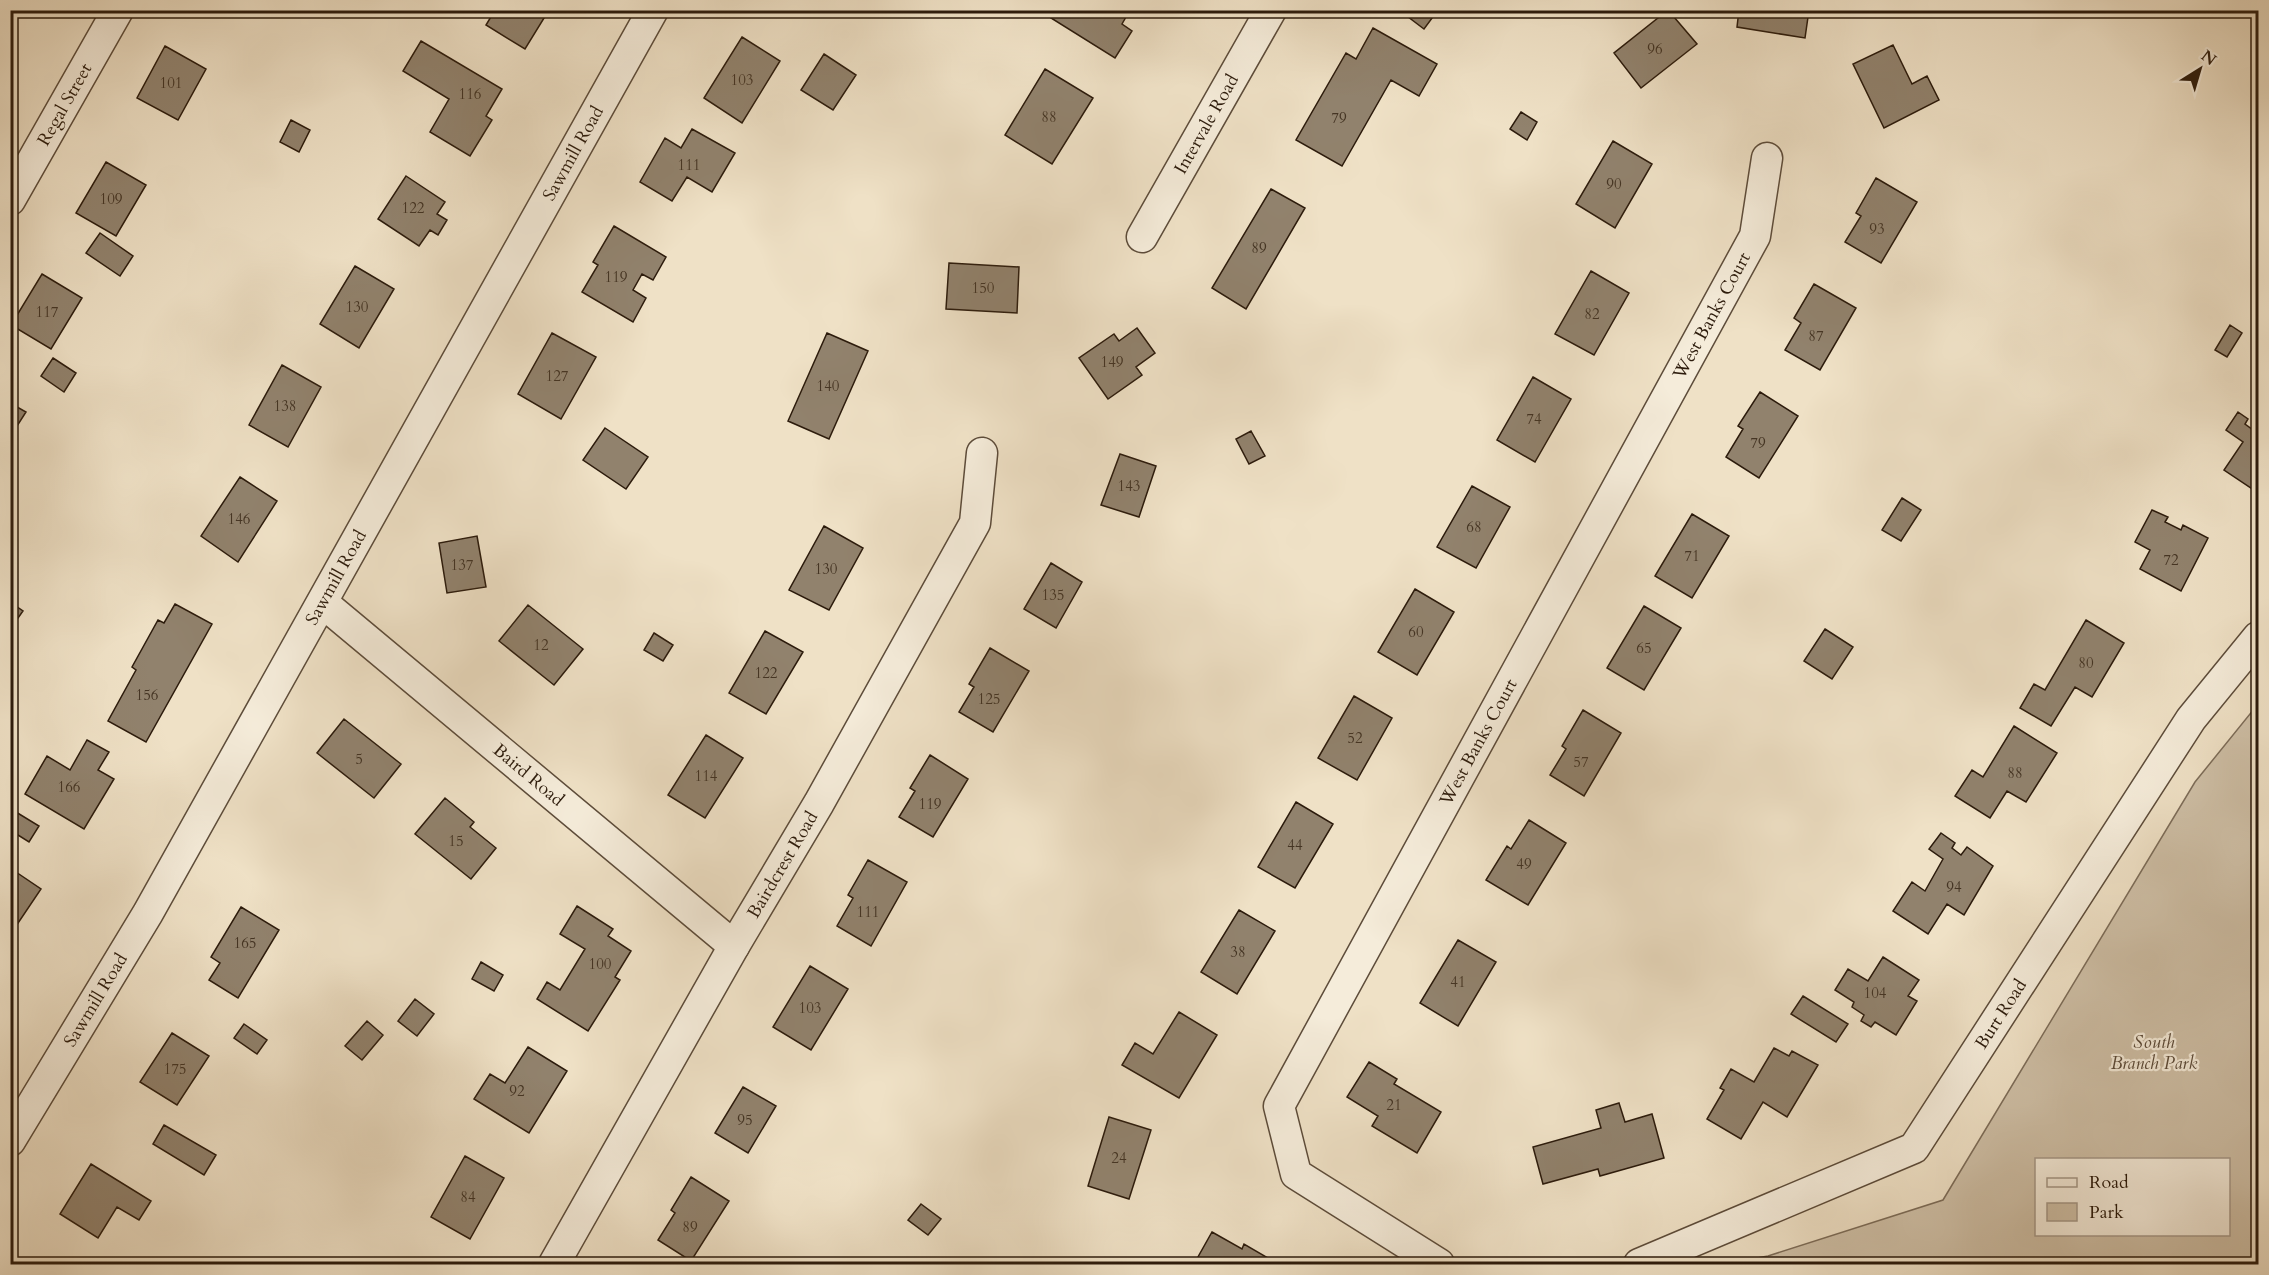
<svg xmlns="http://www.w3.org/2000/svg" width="2269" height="1275" viewBox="0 0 2269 1275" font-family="Cardo,serif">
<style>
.green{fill:#cebfa6;stroke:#7d6d59;stroke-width:1.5;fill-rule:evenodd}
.building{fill:#91826d;stroke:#2c1b0c;stroke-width:1.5}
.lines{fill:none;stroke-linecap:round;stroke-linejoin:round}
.street-casing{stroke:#5d4c3a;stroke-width:33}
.street{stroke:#f5ecda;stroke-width:30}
.labels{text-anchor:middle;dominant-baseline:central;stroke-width:4.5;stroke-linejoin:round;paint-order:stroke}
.number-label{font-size:15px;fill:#453524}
.street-label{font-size:18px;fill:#2c1b0c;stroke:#f5ecda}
.park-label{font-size:18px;font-style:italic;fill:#5d4c3a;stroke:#f5ecda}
</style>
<rect width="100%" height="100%" fill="#efe1c6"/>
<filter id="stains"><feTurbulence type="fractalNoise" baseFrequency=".00333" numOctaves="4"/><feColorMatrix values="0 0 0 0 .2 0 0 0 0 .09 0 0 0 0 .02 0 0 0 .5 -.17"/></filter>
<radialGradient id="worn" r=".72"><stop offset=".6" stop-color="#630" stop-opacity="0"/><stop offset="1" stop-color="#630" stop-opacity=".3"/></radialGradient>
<path class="green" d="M2258,704v560h-534l44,-8 175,-56 252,-418zM2036,1160h192v74h-192z"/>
<path class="building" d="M495,10h54l-24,39 -39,-24z
M1056,10h74l-8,14 10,7 -17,27 -64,-40z
M1399,10h39l-14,19z
M1668,10l29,34 -56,44 -27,-35z
M1739,10h70l-4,28 -68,-11z
M1373,28l64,36 -18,32 -28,-16 -49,86 -46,-26 50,-87 10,6z
M742,37l38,24 -38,62 -38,-25z
M421,41l81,48 -16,27 6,4 -22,36 -40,-24 19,-33 -46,-28z
M1893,45l19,39 15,-8 12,24 -55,28 -31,-64z
M165,46l41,23 -28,51 -41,-22z
M824,54l32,21 -23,35 -32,-20z
M1045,69l48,29 -41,66 -47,-29z
M1521,112l16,10 -10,18 -17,-11z
M291,120l19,10 -11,22 -19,-10z
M692,129l43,24 -23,39 -25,-15 -15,24 -32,-19 25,-44 16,10z
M1613,141l39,23 -37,64 -39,-24z
M106,162l40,23 -30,51 -40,-23z
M406,176l39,26 -8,12 10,6 -9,15 -8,-5 -11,16 -41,-27z
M1876,178l41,24 -36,61 -36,-21 16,-26 -5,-3z
M1271,189l34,19 -59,101 -34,-21z
M614,226l52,31 -13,23 -11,-6 -9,16 13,8 -13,24 -51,-30 16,-27 -5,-3z
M100,233l33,23 -13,20 -34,-23z
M949,263l70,4 -2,46 -71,-4z
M355,266l39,23 -35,59 -39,-24z
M1591,271l38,22 -35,62 -39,-21z
M42,274l40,24 -31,51 -40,-24z
M1814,284l42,24 -36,62 -35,-20 16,-27 -7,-5z
M2230,325l12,8 -15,24 -12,-7z
M1137,328l18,25 -19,14 6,8 -34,24 -29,-41 35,-24 5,7z
M552,333l44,24 -35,62 -43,-25z
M827,333l41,18 -39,88 -41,-18z
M53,358l23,15 -12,19 -23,-16z
M282,365l39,22 -33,60 -39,-22z
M1533,377l38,22 -36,63 -38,-22z
M1760,392l38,24 -39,62 -33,-21 17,-28 -5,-3z
M10,403l16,9 -16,25z
M2238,412l10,7 -3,5 11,8 2,-5 -1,65 -33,-22 19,-28 -17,-12z
M605,428l43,29 -22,32 -43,-29z
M1251,431l14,25 -16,8 -13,-25z
M1120,454l36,12 -17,51 -38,-12z
M240,477l37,24 -39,61 -37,-26z
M1472,486l38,21 -34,61 -39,-21z
M1902,498l19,12 -20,31 -19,-11z
M2152,510l16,7 -3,5 16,8 2,-5 25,13 -27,53 -41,-22 10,-19 -15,-8z
M1692,514l37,22 -37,62 -37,-22z
M824,526l39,22 -34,62 -40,-20z
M477,536l9,51 -39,6 -8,-50z
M1051,563l31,19 -26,46 -32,-19z
M1415,589l39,23 -37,63 -39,-23z
M10,602l13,9 -12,17h-1z
M175,604l37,20 -66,118 -38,-21 28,-51 -4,-3 26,-47 6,3z
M528,605l55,44 -29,36 -55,-44z
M1644,606l37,22 -37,62 -37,-22z
M2086,620l38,23 -32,54 -17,-10 -24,39 -31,-18 14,-24 11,6z
M1825,629l28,18 -21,32 -28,-18z
M765,631l38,21 -37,62 -37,-21z
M654,633l19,12 -10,16 -19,-11z
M990,648l39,23 -36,61 -34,-20 15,-25 -5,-3z
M1354,696l38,22 -35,62 -39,-22z
M1583,710l38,23 -37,63 -34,-21 16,-26 -4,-3z
M344,719l57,45 -27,34 -57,-45z
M2014,726l43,27 -31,49 -19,-11 -17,27 -35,-22 17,-26 11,7z
M706,735l37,23 -38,60 -37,-23z
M87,740l22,12 -11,18 16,9 -30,50 -59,-35 22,-38 23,14z
M930,755l38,24 -35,58 -34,-20 16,-26 -5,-3z
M445,798l29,24 -4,5 26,21 -25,31 -56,-45z
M1296,802l37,22 -38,64 -37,-21z
M11,809l28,17 -10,16 -19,-12z
M1529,820l37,23 -38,62 -42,-25 21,-34 4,3z
M1941,833l14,10 -3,5 9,7 6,-8 26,19 -29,49 -17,-11 -19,30 -35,-23 19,-29 13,9 18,-32 -14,-10z
M868,860l39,22 -36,64 -34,-20 16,-28 -5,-3z
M10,868l31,21 -31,46z
M577,906l36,23 -5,7 23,15 -16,26 5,3 -32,51 -51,-32 10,-17 13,8 25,-41 -25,-15z
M241,907l38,23 -41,68 -29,-18 11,-17 -9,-6z
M1239,910l36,21 -38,63 -36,-22z
M1458,940l38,22 -38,64 -38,-23z
M1883,957l36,23 -11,16 9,5 -21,34 -21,-13 -4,5 -10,-6 3,-6 -12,-8 2,-5 -19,-12 13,-21 20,12z
M481,962l22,13 -9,16 -22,-12z
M810,966l38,23 -37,61 -38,-23z
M1803,996l45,28 -12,18 -45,-28z
M415,999l19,15 -17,22 -19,-15z
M1179,1012l38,23 -38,63 -57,-33 13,-22 18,11z
M367,1021l16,14 -21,25 -17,-14z
M244,1024l23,16 -10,14 -23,-16z
M172,1033l37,23 -32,49 -37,-23z
M528,1047l39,24 -38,62 -55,-34 16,-25 15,9z
M1774,1048l15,8 3,-5 26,14 -31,52 -24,-15 -22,37 -34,-20 17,-29 -4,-2 11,-19 23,13z
M1369,1062l28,17 -3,5 47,28 -24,41 -45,-27 6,-10 -31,-19z
M743,1087l33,19 -28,47 -33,-20z
M1619,1103l6,19 27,-8 12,44 -64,18 -2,-7 -55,15 -10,-37 68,-19 -5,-18z
M1109,1117l42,13 -22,69 -41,-13z
M164,1125l52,30 -12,20 -51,-31z
M465,1156l39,22 -34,61 -39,-22z
M91,1164l60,37 -12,19 -22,-13 -19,31 -38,-24z
M691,1177l38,24 -38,60 -33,-21 17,-27 -4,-3z
M921,1204l20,15 -13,16 -20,-15z
M1212,1232l30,17 2,-5 34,20h-84z"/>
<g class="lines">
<g class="street-casing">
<g id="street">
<path id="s1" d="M10,200l108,-190"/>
<path id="s2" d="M1142,237l129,-227"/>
<path id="s3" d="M323,603l411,343"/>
<path id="s4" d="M10,1141l138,-228 505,-903"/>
<path id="s5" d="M554,1264l180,-318 85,-143 156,-280 7,-70"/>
<path id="s6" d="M1439,1264l-143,-90 -17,-68 476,-870 12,-78"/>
<path id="s7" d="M1639,1264l275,-116 277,-429 67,-82"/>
</g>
</g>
<use href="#street" class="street"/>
</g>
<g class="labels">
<g class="number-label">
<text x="1655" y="49">96</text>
<text x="742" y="80">103</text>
<text x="171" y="83">101</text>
<text x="470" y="94">116</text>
<text x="1049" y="117">88</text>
<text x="1339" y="118">79</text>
<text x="689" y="165">111</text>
<text x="1614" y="184">90</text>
<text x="111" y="199">109</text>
<text x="413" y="208">122</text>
<text x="1877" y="229">93</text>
<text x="1259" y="248">89</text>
<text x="616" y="277">119</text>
<text x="983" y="288">150</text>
<text x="357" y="307">130</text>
<text x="47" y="312">117</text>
<text x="1592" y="314">82</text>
<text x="1816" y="336">87</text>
<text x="1112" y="362">149</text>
<text x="557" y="376">127</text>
<text x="828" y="386">140</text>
<text x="285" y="406">138</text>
<text x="1534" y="419">74</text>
<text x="1758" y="443">79</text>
<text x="1129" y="486">143</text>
<text x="239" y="519">146</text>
<text x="1474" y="527">68</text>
<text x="1692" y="556">71</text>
<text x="2171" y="560">72</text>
<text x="462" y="565">137</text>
<text x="826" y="569">130</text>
<text x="1053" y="595">135</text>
<text x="1416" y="632">60</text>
<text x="541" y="645">12</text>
<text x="1644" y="648">65</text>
<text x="2086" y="663">80</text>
<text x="766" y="673">122</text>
<text x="147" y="695">156</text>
<text x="989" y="699">125</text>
<text x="1355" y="738">52</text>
<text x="359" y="759">5</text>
<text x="1581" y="762">57</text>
<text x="2015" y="773">88</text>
<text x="706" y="776">114</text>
<text x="69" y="787">166</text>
<text x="930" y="804">119</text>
<text x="456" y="841">15</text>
<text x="1295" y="845">44</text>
<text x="1524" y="864">49</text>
<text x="1954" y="887">94</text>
<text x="868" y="912">111</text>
<text x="245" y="943">165</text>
<text x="1238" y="952">38</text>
<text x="600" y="964">100</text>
<text x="1458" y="982">41</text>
<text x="1875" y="993">104</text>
<text x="810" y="1008">103</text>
<text x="175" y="1069">175</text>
<text x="517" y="1091">92</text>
<text x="1394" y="1105">21</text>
<text x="745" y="1120">95</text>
<text x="1119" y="1158">24</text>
<text x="468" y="1197">84</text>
<text x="690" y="1227">89</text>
</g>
<g class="street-label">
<text stroke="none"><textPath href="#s1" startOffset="110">Regal Street</textPath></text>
<text stroke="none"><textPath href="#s2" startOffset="130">Intervale Road</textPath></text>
<text stroke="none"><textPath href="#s4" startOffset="1137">Sawmill Road</textPath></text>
<text stroke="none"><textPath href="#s6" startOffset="1140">West Banks Court</textPath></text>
<text stroke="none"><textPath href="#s4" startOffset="651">Sawmill Road</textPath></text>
<text stroke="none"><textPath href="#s6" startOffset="654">West Banks Court</textPath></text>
<text stroke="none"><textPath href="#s3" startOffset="268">Baird Road</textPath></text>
<text stroke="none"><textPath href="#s5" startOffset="460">Bairdcrest Road</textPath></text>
<text stroke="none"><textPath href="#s4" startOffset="165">Sawmill Road</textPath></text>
<text stroke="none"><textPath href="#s7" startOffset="458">Burt Road</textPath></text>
</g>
<g class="park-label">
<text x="2154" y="1042">South<tspan x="2154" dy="21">Branch Park</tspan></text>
</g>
</g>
<rect width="2269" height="1275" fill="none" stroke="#efe1c6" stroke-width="36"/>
<rect x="12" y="12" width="2245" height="1251" fill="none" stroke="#2c1b0c" stroke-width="3"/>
<rect x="18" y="18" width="2233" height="1239" fill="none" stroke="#2c1b0c" stroke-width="1.5"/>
<rect x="2035" y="1158" width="195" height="78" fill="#f5ecda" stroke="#a59888" stroke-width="1.5"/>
<rect x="2047" y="1178" width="30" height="9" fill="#f5ecda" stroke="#a59888" stroke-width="1.5"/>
<text x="2089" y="1188" font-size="18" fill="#2c1b0c">Road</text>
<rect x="2047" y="1203" width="30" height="18" fill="#cebfa6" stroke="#a59888" stroke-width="1.5"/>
<text x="2089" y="1218" font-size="18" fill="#2c1b0c">Park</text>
<g transform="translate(2200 69) rotate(37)" stroke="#f5ecda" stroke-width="4.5" paint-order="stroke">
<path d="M0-4.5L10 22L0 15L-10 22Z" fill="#2c1b0c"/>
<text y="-9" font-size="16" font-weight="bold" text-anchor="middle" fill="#2c1b0c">N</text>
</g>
<rect width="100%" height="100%" filter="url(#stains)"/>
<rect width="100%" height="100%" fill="url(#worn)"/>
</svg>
